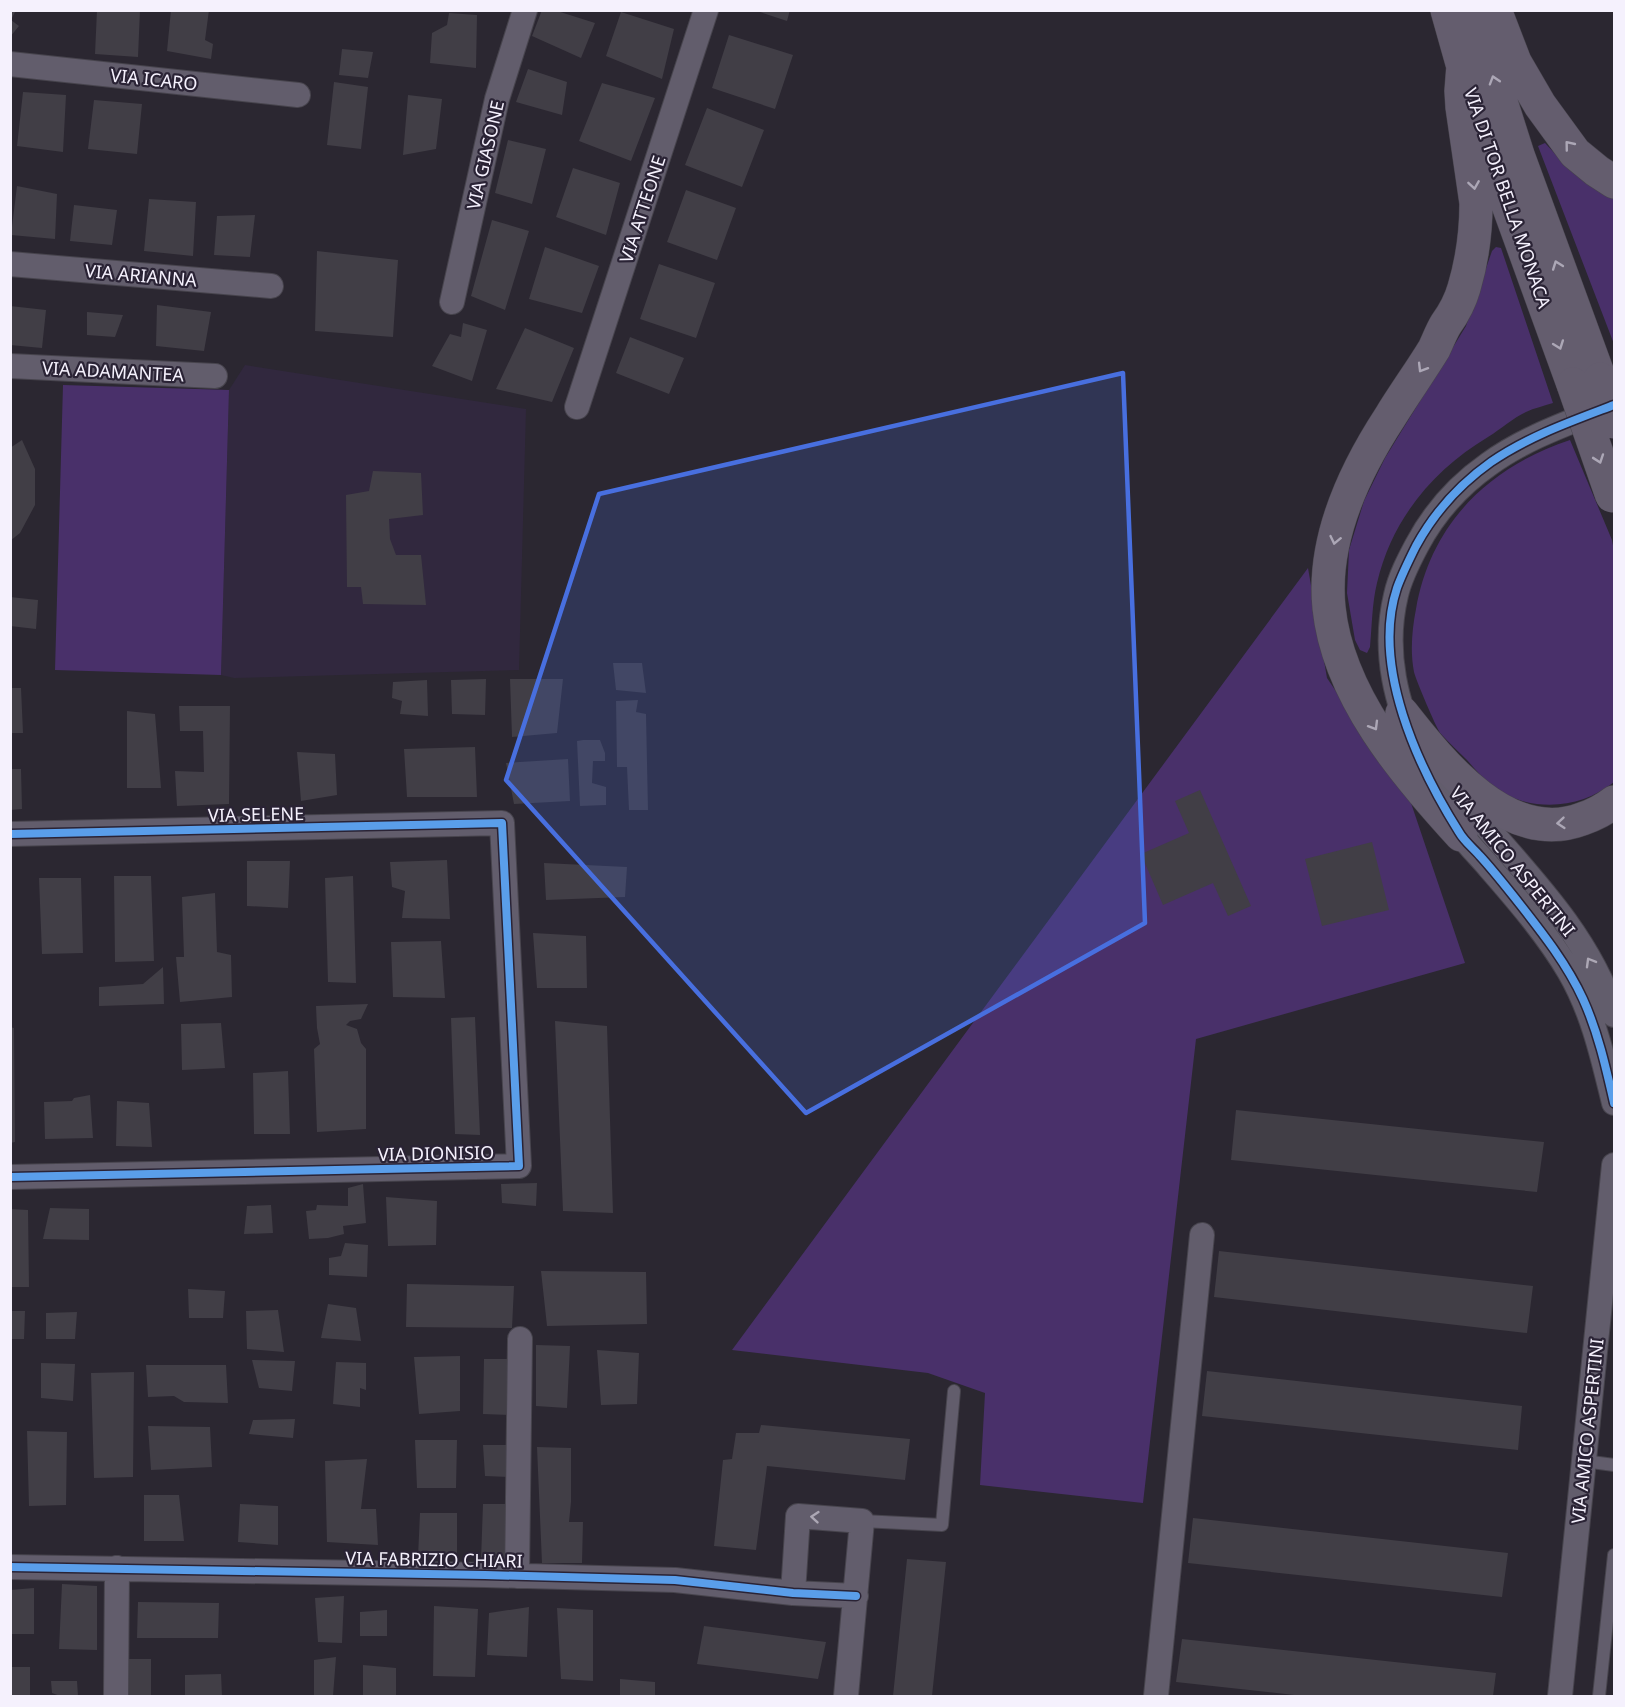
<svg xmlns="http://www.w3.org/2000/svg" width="1625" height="1707" viewBox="0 0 1625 1707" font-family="'Noto Sans',sans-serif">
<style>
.built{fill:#31283e}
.green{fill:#49306a}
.building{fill:#413e46}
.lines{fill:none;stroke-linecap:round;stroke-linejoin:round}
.service-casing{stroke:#47444d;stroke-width:14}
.minor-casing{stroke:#47444d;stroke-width:26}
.primary-casing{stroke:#47444d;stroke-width:34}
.service{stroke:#625d6c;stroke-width:12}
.minor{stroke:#625d6c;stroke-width:24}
.primary{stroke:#645d6e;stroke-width:33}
.primary-bridge-casing{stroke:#47444d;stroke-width:34;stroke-linecap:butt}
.primary-bridge{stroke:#645d6e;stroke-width:33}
.cycleway-casing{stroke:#2a2335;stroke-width:11}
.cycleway{stroke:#5a9eea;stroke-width:8}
.oneway{stroke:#aca7b6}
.oneway2{stroke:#aca7b4}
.marked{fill:#486fdf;fill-opacity:0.2;stroke:#486fdf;stroke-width:4.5;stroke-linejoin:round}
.labels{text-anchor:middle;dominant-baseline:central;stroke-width:4.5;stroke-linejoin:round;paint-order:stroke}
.street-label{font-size:18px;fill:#f5f1fd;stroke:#2a2335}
</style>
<rect width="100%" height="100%" fill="#2b2731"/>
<path class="built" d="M245,365l281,44 -7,261 -285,8 -13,-3 8,-285z"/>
<path class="green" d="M1545,143l15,16 54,37v148l-76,-198z
M1496,247l5,1 52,155c-9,3 -19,5 -27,9 -13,6 -25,17 -38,25 -55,33 -96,82 -111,146 -5,20 -5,43 -7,64l-3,6 -7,-3 -5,-10 -8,-47 2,-43 15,-49 21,-43 81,-132 26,-75z
M63,385l166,5 -8,285 -166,-5z
M1570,440l42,100 2,11v231c-34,28 -86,31 -122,4 -10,-8 -17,-17 -25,-26 -9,-9 -18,-17 -26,-26 -5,-6 -25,-54 -27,-62 -4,-20 -2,-43 2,-63 15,-86 73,-142 154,-169z
M1308,568l19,110 84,125 54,160 -269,76 -53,464 -163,-18 5,-92 -57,-20 -196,-23z"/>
<path class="building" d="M10,10h6l-5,10 8,6 -9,11z
M97,10h43l-2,47 -43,-3z
M171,10h38l-4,30 8,4 -2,15 -44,-8z
M542,10h12l41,13 -14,35 -49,-22z
M754,10h36l-3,11z
M621,12l53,17 -12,50 -56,-23z
M449,13l28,2 -1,53 -46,-5 2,-30 15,-8z
M729,35l64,20 -18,54 -63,-21z
M342,49l31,3 -5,26 -29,-3z
M528,69l39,13 -5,33 -46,-13z
M334,82l34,5 -7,62 -34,-4z
M602,83l53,15 -24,63 -52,-20z
M23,92l43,3 -3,57 -46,-6z
M408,95l34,4 -6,50 -33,6z
M94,100l48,4 -5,50 -49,-5z
M707,108l57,22 -22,57 -57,-22z
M508,140l38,9 -14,55 -37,-11z
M573,168l47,15 -14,52 -50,-18z
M17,186l40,8 -2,45 -44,-4z
M686,190l50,18 -19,52 -50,-18z
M149,199l47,3 -3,54 -49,-5z
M74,205l43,5 -5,35 -42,-4z
M255,215l-5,42 -36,-2 3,-39z
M492,220l37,11 -24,79 -34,-14z
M545,247l54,19 -17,47 -53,-14z
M317,251l81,9 -5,77 -78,-6z
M659,264l56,19 -19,55 -56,-19z
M157,305l54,7 -7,39 -48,-5z
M10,306l36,4 -4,38 -32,-3z
M87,312l36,3 -8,22 -28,-2z
M463,323l24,7 -15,51 -40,-15 18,-32 11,3z
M525,328l49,20 -22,54 -56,-13z
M630,337l54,21 -15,36 -53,-21z
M22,440l13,29v36l-15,28 -10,8v-93z
M373,471l48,2 2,42 -34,4 1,20 6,16h25l5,50 -63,-1 -2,-17h-14l-1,-92 23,-4z
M10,597l28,3 -2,29 -26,-3z
M613,663h29l4,30 -30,-3z
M486,679l-1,36 -33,-1 -1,-34z
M510,679h53l-6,54 -45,4z
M427,680l1,36 -28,-2 2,-13 -10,-3 1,-16z
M10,688h11l2,45h-13z
M638,700l-2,12 10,2 2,96h-19l-2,-43h-10l-1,-66z
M179,706h51l-1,98 -52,2 -2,-35 29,1 -1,-41h-23z
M127,711l28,3 6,74h-34z
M583,740h17l5,13v8h-12l-1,22 14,4v18l-26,1 -3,-65z
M475,747l2,50h-70l-3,-48z
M297,752l38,2 2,41 -36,6z
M568,759l2,42 -56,3 -8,-41z
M10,769h11l1,40 -12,1z
M1200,790l51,116 -23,10 -15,-33 -50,22 -22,-51 48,-21 -14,-32z
M1372,842l17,68 -67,16 -17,-67z
M447,860l3,59 -48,-1 3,-27 -13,-4 -2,-25z
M247,861h43l-2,47 -41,-2z
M544,863l83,4 -2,30 -79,3z
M114,876h37l3,85 -39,1z
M353,876l3,107 -28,-1 -3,-104z
M39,878h42l2,75 -41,1z
M215,893l2,59 14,3 1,42 -52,5 -4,-45h8l-2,-60z
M533,933l53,3 1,52h-50z
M441,941l4,57 -52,-1 -2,-55z
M163,967l1,37 -65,2v-19l44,-3z
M368,1004l-7,15 -11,2 -4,4 11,4 4,14 5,6v80l-49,3 -3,-83 6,-5 -3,-16 -1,-22z
M475,1017l5,118 -25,-1 -4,-116z
M555,1021l52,5 6,187 -50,-2z
M221,1023l4,45 -43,2 -1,-46z
M10,1027l4,1 1,114 -5,1z
M288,1071l2,63h-36l-1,-61z
M90,1095l3,43 -48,1 -1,-37 28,-1 2,-3z
M117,1101l32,2 3,44 -36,-1z
M1236,1110l308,32 -7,50 -306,-32z
M537,1183l-1,23 -34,-3 -1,-19z
M363,1184l3,39 -23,3 1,8 -16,4 -19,1 -3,-28 10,-1 1,-5 31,1v-18z
M386,1197l51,4 -1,44 -48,1z
M271,1205l2,28 -29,1 3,-28z
M50,1208l39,1v31l-46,-1z
M10,1209l18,1 1,77h-19z
M345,1243l23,2 -1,32 -38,-2v-17l12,-2z
M1219,1251l314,35 -6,47 -313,-36z
M541,1271l105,1 1,52 -100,2z
M407,1284l107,2 -2,42 -106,-1z
M188,1289l37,2 -2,27h-34z
M328,1304l28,4 5,33 -40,-3z
M278,1310l6,42 -37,-3 -1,-38z
M10,1311h15l-1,28h-14z
M77,1312l-2,27h-29v-26z
M536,1345l34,1 -3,62 -31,-2z
M597,1350l42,3 -2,51 -36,1z
M460,1356v55l-41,3 -5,-57z
M484,1359h25l2,56 -28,-1z
M252,1360l43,1 -3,30 -33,-3z
M336,1362l30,1v27l-6,-2v19l-27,-3z
M41,1363l34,1 -2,37 -32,-3z
M146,1365h80l2,38 -44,-1 -10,-6 -26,1z
M1207,1371l315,35 -4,44 -316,-34z
M134,1372l-1,105 -39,1 -3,-105z
M295,1419l-2,19 -44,-4 4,-14z
M761,1425l149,14 -5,41 -138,-14 -11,84 -42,-4 9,-86 9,-1 4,-26h23z
M148,1426l62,1 2,40 -61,3z
M27,1431l40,1 -1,73 -37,1z
M415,1440h42l-1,48h-39z
M483,1445h26v32l-24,-1z
M537,1447l34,1v54l-2,20h14l-1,41h-40z
M367,1459l-6,50h15l2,36 -51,-3 -2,-81z
M144,1495h35l5,46h-40z
M240,1504l38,2v39l-40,-3z
M483,1504h27l1,56h-30z
M420,1513h37v44h-39z
M1193,1518l315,35 -6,44 -314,-34z
M907,1559l39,3 -14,134h-39z
M62,1584l35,2v64l-38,-1z
M34,1588v46h-24v-44z
M344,1596l-2,47 -24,-1 -3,-44z
M138,1602l81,1 -1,35h-81z
M434,1606l44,3 -3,68 -42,-1z
M529,1607l-2,50 -40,-2 2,-42z
M557,1608l36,2v71l-32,-2z
M387,1610v26h-27v-24z
M704,1626l122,16 -8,37 -121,-15z
M1182,1639l314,34 -3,23h-190l-127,-14z
M336,1657l-3,39h-19v-36z
M121,1659h30v37h-30z
M363,1665l33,3v28h-33z
M10,1667h20v29h-20z
M221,1674l1,22h-37v-21z
M620,1679l35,3v14h-35z
M51,1681h26l1,15h-18l-8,-3z"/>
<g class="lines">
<g class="service-casing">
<path id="service" d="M1584,1461l30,4
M862,1521l80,4 12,-134
M1599,1696l15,-141"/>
</g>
<g class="minor-casing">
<path id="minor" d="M10,64l288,31
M10,264l261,22
M452,302l45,-203 28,-89
M10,366l205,10
M577,407l129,-397
M1598,411c-38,15 -76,29 -109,53 -30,21 -55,49 -72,81 -8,15 -17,32 -21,50 -14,58 1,109 23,162 12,26 25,52 41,76 8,12 20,23 29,34 28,32 58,67 80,104 24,41 34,87 45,132
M1454,789c57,70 133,138 160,226
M10,834l492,-11 17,343 -509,11
M10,1567l475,8 190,5 118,13 63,3
M517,1576l3,-237
M793,1593l5,-77 64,5 -16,175
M116,1696l1,-128
M1156,1696l46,-461
M1560,1696l54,-531"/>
</g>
<g class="primary-casing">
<path id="primary" d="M1447,10l29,103 20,59 77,212
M1477,10l14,60 27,85 82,224
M1495,10l20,52 25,43 35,48 22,18 17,11
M1402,713c40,51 106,134 180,106 12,-4 23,-10 32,-17
M1461,835c-57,-62 -123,-140 -132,-227 -7,-68 25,-136 61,-191 14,-23 30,-45 44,-68 4,-8 7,-17 12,-25 8,-11 14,-22 18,-36 8,-27 12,-56 12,-85l-14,-96 -1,-16 2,-26"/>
</g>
<use href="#service" class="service"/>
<use href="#minor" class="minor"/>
<use href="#primary" class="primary"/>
<g class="primary-bridge-casing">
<path id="primary-bridge" d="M1600,379l14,43
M1573,384l39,112"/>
</g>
<use href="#primary-bridge" class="primary-bridge"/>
<g class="cycleway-casing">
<path id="cycleway" d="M1614,405c-42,16 -85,31 -123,57 -31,22 -57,51 -75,84 -7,14 -14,28 -19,42 -26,78 21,179 62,244 5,9 14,16 21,24 12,13 23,27 35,42 25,32 51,64 68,101 15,33 23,69 31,104
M10,834l492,-11 17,343 -509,11
M10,1567l475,8 190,5 118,13 63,3"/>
</g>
<use href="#cycleway" class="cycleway"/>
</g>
<defs><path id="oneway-chevron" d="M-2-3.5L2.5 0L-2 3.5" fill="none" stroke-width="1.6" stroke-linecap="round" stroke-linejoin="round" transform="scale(1.5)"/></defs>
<g class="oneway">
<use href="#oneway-chevron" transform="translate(1494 80) rotate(-107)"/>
<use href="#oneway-chevron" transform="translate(1569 145) rotate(-129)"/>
<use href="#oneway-chevron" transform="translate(1474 185) rotate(81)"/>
<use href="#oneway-chevron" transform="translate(1557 265) rotate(-110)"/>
<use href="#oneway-chevron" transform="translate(1559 345) rotate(70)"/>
<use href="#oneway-chevron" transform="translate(1422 368) rotate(121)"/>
<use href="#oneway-chevron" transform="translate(1599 459) rotate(71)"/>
<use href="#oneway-chevron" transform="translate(1335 540) rotate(102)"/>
<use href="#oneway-chevron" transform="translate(1374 726) rotate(59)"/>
<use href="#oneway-chevron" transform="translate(1561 823) rotate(175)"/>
</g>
<g class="oneway2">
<use href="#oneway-chevron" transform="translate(1590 962) rotate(-120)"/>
<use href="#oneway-chevron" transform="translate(815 1517) rotate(-175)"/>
</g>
<path class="marked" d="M1123,373l22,550 -339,190 -300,-333 93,-286z"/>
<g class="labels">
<g class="street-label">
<text transform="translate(154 79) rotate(6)">VIA ICARO</text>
<text transform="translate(485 155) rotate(-77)">VIA GIASONE</text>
<text transform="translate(1508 198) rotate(71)">VIA DI TOR BELLA MONACA</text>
<text transform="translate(642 209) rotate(-72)">VIA ATTEONE</text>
<text transform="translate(141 275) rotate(5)">VIA ARIANNA</text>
<text transform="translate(113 371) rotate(3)">VIA ADAMANTEA</text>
<text transform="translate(256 814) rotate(-1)">VIA SELENE</text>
<text transform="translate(1513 861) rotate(51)">VIA AMICO ASPERTINI</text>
<text transform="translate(436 1153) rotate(-1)">VIA DIONISIO</text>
<text transform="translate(1587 1431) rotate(-84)">VIA AMICO ASPERTINI</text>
<text transform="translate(434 1559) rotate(1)">VIA FABRIZIO CHIARI</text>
</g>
</g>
<rect width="1625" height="1707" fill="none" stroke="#f5f1fd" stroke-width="24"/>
</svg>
